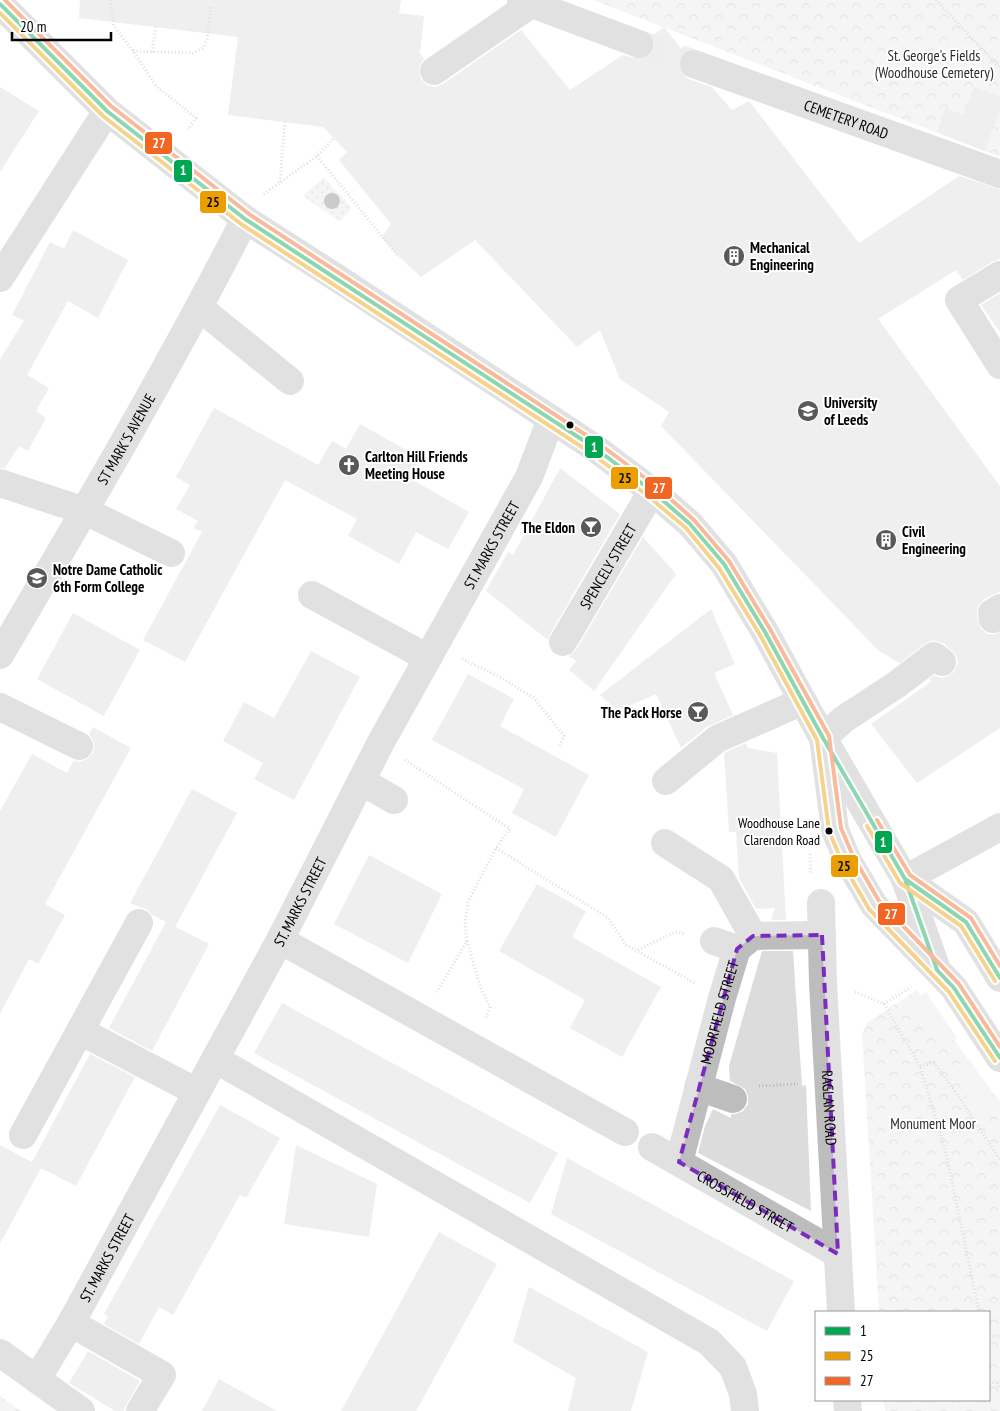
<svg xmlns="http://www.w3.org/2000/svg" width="1000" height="1411" viewBox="0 0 1000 1411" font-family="'PT Sans Narrow',sans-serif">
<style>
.grass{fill:url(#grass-dots)}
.forest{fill:url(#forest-crowns)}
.garden{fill:#e9e9e9}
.building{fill:#dcdcdc}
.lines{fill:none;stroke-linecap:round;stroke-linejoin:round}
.minor-tunnel{stroke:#d9d9d9;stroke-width:28;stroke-dasharray:28 14;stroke-linecap:butt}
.path{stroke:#b8b8b8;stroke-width:3;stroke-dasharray:1 2.5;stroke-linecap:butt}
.minor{stroke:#bdbdbd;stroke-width:28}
.highway{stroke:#bdbdbd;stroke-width:28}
.bus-1-casing{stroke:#fff;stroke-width:8}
.bus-2-casing{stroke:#fff;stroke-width:8}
.bus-3-casing{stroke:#fff;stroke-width:8}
.bus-1{stroke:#00a651;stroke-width:4}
.bus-2{stroke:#eb9e00;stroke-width:4}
.bus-3{stroke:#f26522;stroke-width:4}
.tree{fill:#8c8c8c}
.marked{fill:none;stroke:#7b2cbf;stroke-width:4;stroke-dasharray:10 6;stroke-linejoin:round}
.bus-dot{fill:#000;stroke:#fff;stroke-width:2}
.labels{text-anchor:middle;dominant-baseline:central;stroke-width:4;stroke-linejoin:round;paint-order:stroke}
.bus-label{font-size:14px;fill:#000;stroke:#fff;text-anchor:end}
.park-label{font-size:15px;fill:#2e2e2e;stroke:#fff}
.street-label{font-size:15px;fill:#000;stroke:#fff}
.poi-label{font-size:15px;font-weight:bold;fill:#000;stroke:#fff;text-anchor:start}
.line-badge{stroke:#fff;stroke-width:2}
.badge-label{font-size:14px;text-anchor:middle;font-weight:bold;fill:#fff}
.pale-badge-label{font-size:14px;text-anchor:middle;font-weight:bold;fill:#111}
</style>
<defs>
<pattern id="grass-dots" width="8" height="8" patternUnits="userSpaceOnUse" patternTransform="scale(1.25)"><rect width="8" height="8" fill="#e9e9e9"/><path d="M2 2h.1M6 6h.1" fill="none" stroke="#c6c6c6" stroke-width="1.8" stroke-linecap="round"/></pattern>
<pattern id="forest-crowns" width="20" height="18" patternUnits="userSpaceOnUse" patternTransform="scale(1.25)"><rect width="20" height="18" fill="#e9e9e9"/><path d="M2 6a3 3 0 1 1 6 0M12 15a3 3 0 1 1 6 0" fill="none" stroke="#c6c6c6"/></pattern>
</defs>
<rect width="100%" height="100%" fill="#fff"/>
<path class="grass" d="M324,177l28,31 -12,14 -37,-26z"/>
<path class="forest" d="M593,0h407v157z
M917,990l83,112v309h-115l-1,-11h105v-88h-110l-17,-279 6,-11z
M0,1396l21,15h-21z"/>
<path class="garden" d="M926,992l31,46 -16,11 -31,-45z
M968,1058l32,47 -17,13 -33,-48z"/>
<path class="building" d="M80,0h321l-2,13 25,3 -4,37 4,6 -4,6 -1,8 2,6 6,6 8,2 8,-3 78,-54 49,60 53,-35 18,4 8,-3 5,-7v-7l-2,-6 12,-9 20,25 -4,6 -1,8 3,8 7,5 23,8 20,23 17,-9 110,142 100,-67 41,13v70l-8,3 -29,18 -7,-10 -78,49 122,167v106l-8,3 -9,5 -5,6 -1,9 4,14 7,5h7l5,-2v96l-83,55 -46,-59 61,-43 -3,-2 5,-4 7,3 7,-2 6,-4 4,-9 -2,-8 -5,-5 -8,-7 -10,-3 -8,4 -25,19 -21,-12 -218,-225 8,-14 -49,-33 -20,-49 -23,17 -102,-107 -54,37 -24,-22 -15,-18 9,-13 -52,-64 8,-8 -24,-25 -95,-12 10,-78 -159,-19z
M0,87l39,24 -39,61z
M974,87l26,9v12l-15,43 -48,-19 8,-24 19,7z
M73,230l55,30 -30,58 -30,-17 -41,74 22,13 -13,23 10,7 -18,33 -9,-5 -14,22h-5v-109l24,-38 -12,-6 38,-73 14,7z
M1000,293v39l-19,-27z
M214,408l104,57 14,-24 14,8 14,-25 60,34 -11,20 60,34 -21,37 -32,-17 -17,32 -51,-28 9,-17 -72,-39 -100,182 -42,-22 59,-108 -8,-4 4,-7 -22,-12 14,-24 -14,-8z
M560,468l60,46 -70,120 -2,6 -62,-49 22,-39 5,3z
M643,537l33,37 -82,117 -25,-21 7,-9 -7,-5 7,-6z
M711,609l24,55 -21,9 19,42 -26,12 -26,21 -25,-54 -38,17 -18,-16z
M73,613l67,37 -36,66 -67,-37z
M311,651l49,26 -66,123 -40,-21 9,-16 -40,-22 21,-39 30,16z
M468,674l46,25 -14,27 89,49 -33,62 -44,-24 12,-24 -92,-49z
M93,727l38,21 -86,156 20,11 -27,49 -9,-5 -29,55v-203l32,-57 35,19 7,-13 6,2 7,-3 6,-6 1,-9 -2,-6 -3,-4z
M746,743l2,5 29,5 9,167h-15l4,-12 -19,1 -17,-31 -3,-46h-7l-5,-79z
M192,789l45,24 -62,114 -24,-13 -5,-5 -16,-6z
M369,855l73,39 -34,69 -74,-39z
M537,884l49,27 -14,26 89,50 -39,70 -52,-29 15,-28 -86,-49z
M166,922l43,22 -57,107 -43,-23z
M762,951h31l9,135 4,-1 5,126 -113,-58 7,-27 8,-17 18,9v-4h5l7,-3 5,-7v-8l-3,-7 -15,-8 -1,-15z
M282,1003l276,150 -28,50 -276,-150z
M90,1054l45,23 -59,109 -35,-18 -41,76v-99l32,17z
M220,1105l60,33 -34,60 -6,-3 -67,120 -14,-8 -20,37 -35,-20 4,-8 -4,-2z
M296,1145l81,39 -8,53 -85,-13z
M567,1158l227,123 -27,50 -216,-117z
M439,1232l58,32 -81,147h-75z
M529,1287l119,65 -17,59h-63l8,-33 -63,-36z
M88,1351l52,30 -17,30h-8l-46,-28z
M219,1379l58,32h-75z"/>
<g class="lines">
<path class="minor-tunnel" d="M639,44l55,20"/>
<path class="path" d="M110,0l4,26 19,25 23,35 40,32 -10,14
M936,0l64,68
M133,51l60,2 10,-5 4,-9 4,-34
M152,52l4,-25
M317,156l80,99
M280,182l5,-60
M264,194l53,-38 17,-18
M462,659l36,17 36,22 30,38 -5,12
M405,760l105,69 -14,19 -28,54 -3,20 2,19 -30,51
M496,848l111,69 19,28 69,38
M810,854l1,21
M467,941l13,45 10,21 -5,13
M638,950l37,-18 10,2
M855,992l29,12 36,62 26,87 33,159
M884,1004l27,-17
M920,1066l14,-3 25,34 41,63
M759,1086l39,-2
M989,1336h11
M989,1383l11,-1
M997,1383l3,6"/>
<g class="minor">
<path d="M521,0l118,44"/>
<path id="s1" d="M694,64l306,110"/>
<path d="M434,71l97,-67"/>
<path d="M1000,275l-41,25 41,65"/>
<path d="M0,278l107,-167"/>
<path d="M200,308l90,73"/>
<path d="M0,483l85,28 86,42"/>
<path d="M312,595l116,63"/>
<path d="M993,619l-1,-6 8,-5"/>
<path id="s2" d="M563,642l89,-151"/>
<path id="s3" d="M0,655c84,-143 169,-287 245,-436"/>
<path d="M0,707l79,39"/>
<path d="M361,781l33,19"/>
<path d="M666,781l51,-42 86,-38"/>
<path d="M665,843l56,36 32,57"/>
<path d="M905,879l95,-52"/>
<path id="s4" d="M821,903l2,80 18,329"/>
<path d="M280,940l345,192"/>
<path d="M714,941l23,8"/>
<path d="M937,970l-63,-65 -27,-46 -12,-29 -12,-92 21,-19 52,-34 38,-29 8,6"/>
<path d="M80,1031l117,61"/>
<path d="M215,1059l494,283 24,25 10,27 2,17"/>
<path d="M698,1087l35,12"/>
<path d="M23,1135l116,-212"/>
<path id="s5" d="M652,1147l186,107"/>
<path id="s6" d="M679,1162l43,-164 15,-49 16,-13 69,-1"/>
<path d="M71,1323l91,52 -22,36"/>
<path d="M0,1353l81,58"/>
<path id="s7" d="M37,1379l34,-56 209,-383 101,-198 148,-265 22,-58"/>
<path d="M847,1400l1,11"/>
</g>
<path class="highway" d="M0,4l107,107 138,108 95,61 255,168 57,43 38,33 34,40 41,68 58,106 82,141 32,91 17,18 46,70
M905,879l61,43 34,56"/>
<g class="bus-1-casing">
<path id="bus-1" d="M0,4l107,107 138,108 350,229 57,43 38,33 34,40 41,68 58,106 82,141 32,91 17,18 46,70
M905,879l61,43 34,56"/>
</g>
<g class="bus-2-casing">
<path id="bus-2" d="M0,13l103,103 138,108 350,229 57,43 38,32 33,40 41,67 57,105 12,91 13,31 27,47 80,83 46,69
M867,826l33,57 61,43 34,55"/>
</g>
<g class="bus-3-casing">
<path id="bus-3" d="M5,0l106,106 138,108 349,229 58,43 38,34 35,41 41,68 59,107 12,92 12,28 26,45 80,83 41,63
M877,820l33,55 61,43 29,48"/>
</g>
<use href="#bus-1" class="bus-1"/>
<use href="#bus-2" class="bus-2"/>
<use href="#bus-3" class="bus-3"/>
</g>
<circle class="tree" cx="332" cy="201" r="8"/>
<path d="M0 0H1000V1411H0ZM822,935l16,319 -159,-92 58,-213 16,-13z" fill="#fff" fill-opacity=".55" fill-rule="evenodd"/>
<path class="marked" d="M822,935l16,319 -159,-92 58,-213 16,-13z"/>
<defs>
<g id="building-disc" transform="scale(1.125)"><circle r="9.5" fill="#595959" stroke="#fff"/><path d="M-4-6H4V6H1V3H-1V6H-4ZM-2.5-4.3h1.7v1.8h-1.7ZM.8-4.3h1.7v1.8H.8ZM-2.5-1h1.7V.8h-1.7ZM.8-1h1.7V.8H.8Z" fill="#fff"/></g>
<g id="university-disc" transform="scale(1.125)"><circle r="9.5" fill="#595959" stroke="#fff"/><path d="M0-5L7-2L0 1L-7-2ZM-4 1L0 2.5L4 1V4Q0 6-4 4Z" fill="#fff"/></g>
<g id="church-disc" transform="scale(1.125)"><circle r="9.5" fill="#595959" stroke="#fff"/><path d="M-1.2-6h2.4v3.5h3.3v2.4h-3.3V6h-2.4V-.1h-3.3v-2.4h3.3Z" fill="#fff"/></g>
<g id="bar-disc" transform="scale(1.125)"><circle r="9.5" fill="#595959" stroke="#fff"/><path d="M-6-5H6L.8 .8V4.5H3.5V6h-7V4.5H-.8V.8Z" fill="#fff"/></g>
<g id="school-disc" transform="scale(1.125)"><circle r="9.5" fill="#595959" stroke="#fff"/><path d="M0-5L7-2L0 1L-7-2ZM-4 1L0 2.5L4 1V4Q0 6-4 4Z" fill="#fff"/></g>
</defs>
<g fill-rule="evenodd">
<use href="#building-disc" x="734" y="256"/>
<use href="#university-disc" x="808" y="411"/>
<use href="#church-disc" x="349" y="465"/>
<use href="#bar-disc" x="591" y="527"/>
<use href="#building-disc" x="886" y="540"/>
<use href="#school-disc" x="37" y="578"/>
<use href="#bar-disc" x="698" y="712"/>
</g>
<g class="bus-dot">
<circle cx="570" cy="425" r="4.5"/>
<circle cx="829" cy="831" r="4.5"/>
</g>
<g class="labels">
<g class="bus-label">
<text x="820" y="823">Woodhouse Lane<tspan x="820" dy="17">Clarendon Road</tspan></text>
</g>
<g class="park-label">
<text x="934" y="55">St. George's Fields<tspan x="934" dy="17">(Woodhouse Cemetery)</tspan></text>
<text x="933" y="1123">Monument Moor</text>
</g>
<g class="street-label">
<text stroke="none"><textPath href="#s1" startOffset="162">CEMETERY ROAD</textPath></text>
<text stroke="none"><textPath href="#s3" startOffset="250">ST MARK'S AVENUE</textPath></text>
<text stroke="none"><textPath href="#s7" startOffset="950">ST. MARKS STREET</textPath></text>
<text stroke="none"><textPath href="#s2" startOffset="88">SPENCELY STREET</textPath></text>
<text stroke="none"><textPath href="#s7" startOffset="545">ST. MARKS STREET</textPath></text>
<text stroke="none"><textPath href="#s6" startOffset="155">MOORFIELD STREET</textPath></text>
<text stroke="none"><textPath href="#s4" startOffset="205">RAGLAN ROAD</textPath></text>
<text stroke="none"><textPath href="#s5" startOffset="108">CROSSFIELD STREET</textPath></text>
<text stroke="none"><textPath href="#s7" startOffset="140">ST. MARKS STREET</textPath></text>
</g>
<g class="poi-label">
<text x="750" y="247">Mechanical<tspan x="750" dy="17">Engineering</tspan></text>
<text x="824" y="402">University<tspan x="824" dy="17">of Leeds</tspan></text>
<text x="365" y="456">Carlton Hill Friends<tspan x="365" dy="17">Meeting House</tspan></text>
<text x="575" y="527" text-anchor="end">The Eldon</text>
<text x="902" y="531">Civil<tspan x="902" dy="17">Engineering</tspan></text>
<text x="53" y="569">Notre Dame Catholic<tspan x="53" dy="17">6th Form College</tspan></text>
<text x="682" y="712" text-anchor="end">The Pack Horse</text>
</g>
</g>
<g class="line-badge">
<rect x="144" y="131" width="29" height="24" rx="5" fill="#f26522"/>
<rect x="173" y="159" width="20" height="24" rx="5" fill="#00a651"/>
<rect x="199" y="190" width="28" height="24" rx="5" fill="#eb9e00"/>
<rect x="584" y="435" width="20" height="24" rx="5" fill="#00a651"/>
<rect x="610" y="466" width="29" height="24" rx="5" fill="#eb9e00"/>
<rect x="644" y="476" width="29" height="24" rx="5" fill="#f26522"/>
<rect x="874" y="830" width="19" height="24" rx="5" fill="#00a651"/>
<rect x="830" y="854" width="29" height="24" rx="5" fill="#eb9e00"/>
<rect x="877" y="902" width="29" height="24" rx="5" fill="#f26522"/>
</g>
<g class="badge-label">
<text x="159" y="148">27</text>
<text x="183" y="175">1</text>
<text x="594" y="452">1</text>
<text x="659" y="493">27</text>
<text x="883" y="847">1</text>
<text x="891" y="919">27</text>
</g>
<g class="pale-badge-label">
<text x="213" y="207">25</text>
<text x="625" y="483">25</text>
<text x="844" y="871">25</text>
</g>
<rect x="815" y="1311" width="175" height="90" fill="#ffffff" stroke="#999999"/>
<rect x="825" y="1327" width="25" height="8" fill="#00a651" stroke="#999999"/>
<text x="860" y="1336" font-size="15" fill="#000000">1</text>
<rect x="825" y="1352" width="25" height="8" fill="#eb9e00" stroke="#999999"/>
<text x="860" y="1361" font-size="15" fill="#000000">25</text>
<rect x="825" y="1377" width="25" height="8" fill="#f26522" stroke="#999999"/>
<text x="860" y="1386" font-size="15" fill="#000000">27</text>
<path d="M12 32v8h99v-8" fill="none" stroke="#000000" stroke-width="2.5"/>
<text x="20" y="32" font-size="15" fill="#000000" stroke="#ffffff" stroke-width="4" paint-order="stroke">20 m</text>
</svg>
